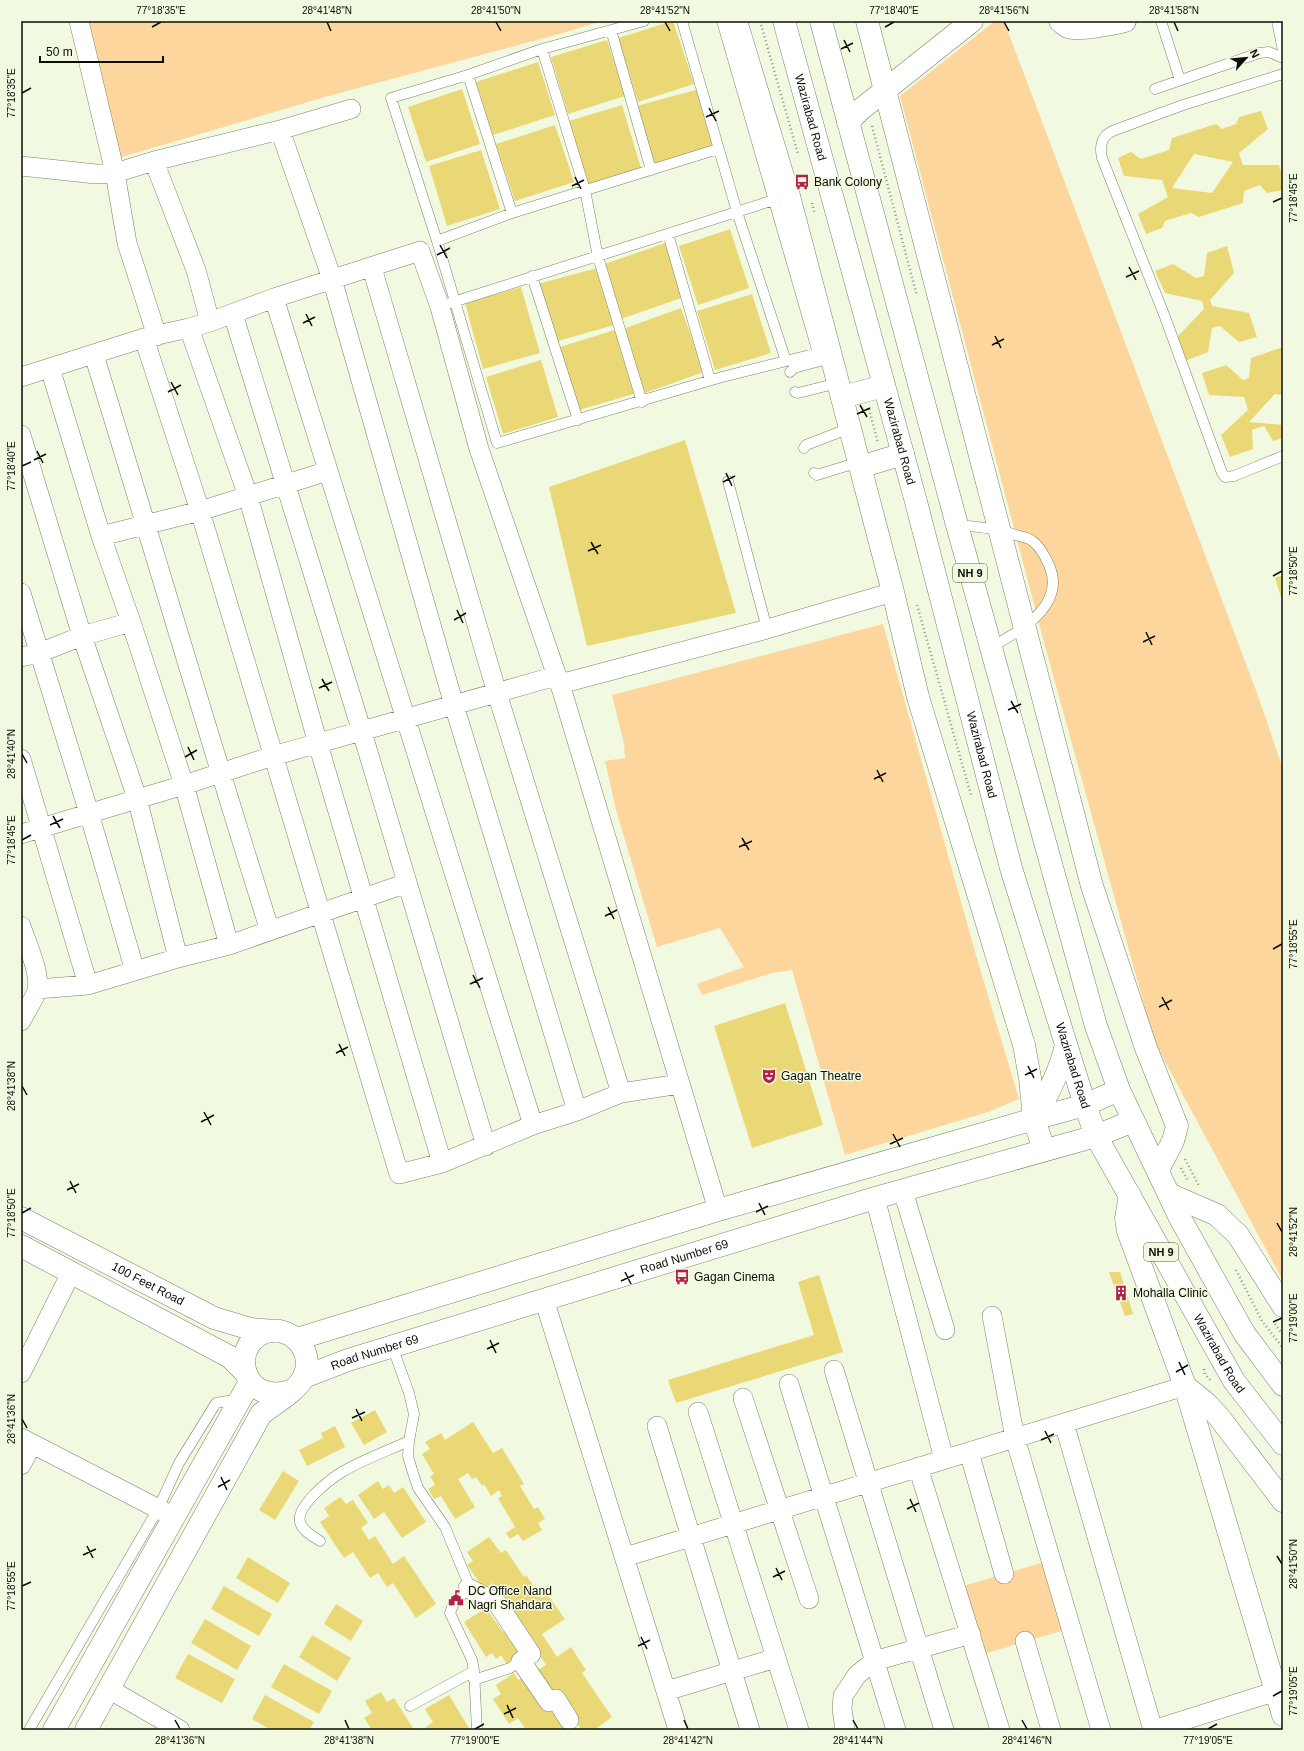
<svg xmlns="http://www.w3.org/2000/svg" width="1304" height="1751" viewBox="0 0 1304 1751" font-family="Helvetica,sans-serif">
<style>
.green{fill:#fdd69d}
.building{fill:#ead876;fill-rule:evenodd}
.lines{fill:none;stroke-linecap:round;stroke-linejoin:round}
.lane-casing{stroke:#7b826b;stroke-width:11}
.street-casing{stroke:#7b826b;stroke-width:20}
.secondary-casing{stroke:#7b826b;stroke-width:23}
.primary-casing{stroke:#7b826b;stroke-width:23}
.highway-casing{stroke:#7b826b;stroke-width:23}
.path{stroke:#8f9483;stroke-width:2.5;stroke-dasharray:1 3;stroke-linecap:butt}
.lane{stroke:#fff;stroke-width:10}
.street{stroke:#fff;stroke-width:19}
.secondary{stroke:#fff;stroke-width:22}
.primary{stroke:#fff;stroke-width:22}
.highway{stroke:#fff;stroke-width:22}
.ticks{fill:none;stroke:#0b0d06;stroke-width:1.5}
.labels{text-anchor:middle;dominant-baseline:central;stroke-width:3;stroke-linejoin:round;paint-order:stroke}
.shield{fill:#f1f9e0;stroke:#505447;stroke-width:1}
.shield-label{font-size:11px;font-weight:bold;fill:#0b0d06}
.street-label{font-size:12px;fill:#0b0d06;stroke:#f1f9e0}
.poi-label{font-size:12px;fill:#0b0d06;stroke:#f1f9e0;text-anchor:start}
.neatline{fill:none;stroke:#0b0d06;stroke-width:1.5}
.ticks-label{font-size:10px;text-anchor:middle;fill:#0b0d06}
</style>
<rect width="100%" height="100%" fill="#f1f9e0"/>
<path class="green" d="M86,21h516l-46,14 -224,60 -224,66z
M995,21h9l253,672 26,76v512l-129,-240 -109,-395 -145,-550z
M883,624l95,338 41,137 -31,13 -143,43 -53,-185 -20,3 -70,22 -5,-11 47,-17 -24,-39 -63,19 -41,-137 -11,-49 20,-3 -1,-14 -12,-49z
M1051,1560l20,68 -94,28 -20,-68z"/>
<path class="building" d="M673,21l21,63 -56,18 -20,-64z
M607,40l18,56 -57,18 -17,-57z
M538,62l17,53 -62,20 -17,-53z
M462,89l18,55 -54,18 -18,-55z
M699,89l16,59 -62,16 -16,-58z
M622,105l19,63 -53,16 -19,-63z
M1261,111l7,18 -29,24 4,12h36l4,13v12l-16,3 -7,-8 -16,6 -1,12 -44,14 -8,-4 -26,8 -3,7 -16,6 -8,-20 30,-17 -6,-17 -38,-4 -6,-18 13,-6 10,7 28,-9 3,-12 44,-14 6,5 14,-5 3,-7zM1194,154l39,8 -21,31 -40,-5z
M555,125l19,57 -59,19 -19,-57z
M481,150l19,59 -53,17 -18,-60z
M730,229l19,59 -51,17 -19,-59z
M665,243l19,54 -63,22 -19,-54z
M1227,246l7,27 -24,27 2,6 37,7 8,24 -18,5 -19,-16 -8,2 -4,24 -23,9 -7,-25 26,-27 -2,-8 -37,-8 -10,-22 18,-7 23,14 8,-2 3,-23z
M597,268l17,57 -59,17 -17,-58z
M521,287l19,66 -57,16 -18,-66z
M752,294l19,59 -56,17 -18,-59z
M681,308l23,64 -59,21 -22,-64z
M618,329l19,64 -61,18 -19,-63z
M1283,347v48l-8,-1 -26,28 34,3v13l-10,3 -9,-15 -12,4 1,19 -23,8 -9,-22 27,-25 -4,-13 -35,-2 -7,-22 24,-8 17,15 6,-2 2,-20z
M541,360l17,57 -55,17 -17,-57z
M685,440l51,173 -149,33 -38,-159z
M1283,575v28l-8,-25z
M785,1003l38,122 -71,23 -38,-122z
M1109,1272h11l13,42 -8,2z
M819,1275l24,77 -167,51 -8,-23 146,-45 -16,-53z
M375,1410l12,22 -23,13 -13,-22z
M473,1422l20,31 9,-5 22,36 -4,2 14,23 4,-2 7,12 -7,4 4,7 -19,11 -5,-7 -8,5 -4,-6 9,-6 -17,-29 4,-2 -3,-6 -8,6 -7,-12 -2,2 -6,-9 -4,2 -4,-6 -10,6 17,28 -20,12 -14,-23 -7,3 -6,-10 7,-4 -5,-9 4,-2 -12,-20 8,-5 -5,-7 16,-9 4,7z
M335,1426l10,21 -38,19 -8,-16 24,-12 -2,-5z
M283,1471l16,10 -24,39 -16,-10z
M378,1481l5,8 6,-4 5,8 9,-6 23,35 -24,16 -18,-26 -10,7 -16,-24z
M340,1497l6,7 7,-4 15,23 -7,5 8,12 6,-4 18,28 11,-8 32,48 -20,14 -23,-35 -6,4 -9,-14 -8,5 -17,-26 -9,6 -24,-36 9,-6 -5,-8z
M489,1537l12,16 5,-3 18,27 2,-2 16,23 5,-4 18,25 -23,15 15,23 14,-10 15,23 -4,3 30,44 -18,13h-12l-25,-37 -5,4 -17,-25 11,-7 -53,-82 -9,6 -17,-24 6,-4 -6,-9z
M248,1557l42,26 -12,20 -42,-25z
M224,1586l48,28 -13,22 -48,-27z
M336,1604l27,17 -12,20 -27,-17z
M486,1608l17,24 7,-5 16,24 -19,13 -6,-9 -5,4 -4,-6 -6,4 -22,-35z
M205,1619l46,27 -14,24 -46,-27z
M312,1635l39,23 -14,23 -38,-24z
M188,1654l47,25 -13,24 -47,-25z
M284,1664l48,27 -13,23 -48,-27z
M514,1673l4,7 8,-5 25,31 16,24h-41l-8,-12 -9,6 -16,-25 8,-5 -5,-9z
M381,1692l6,10 7,-4 20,32h-42l-8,-12 8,-5 -7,-12z
M265,1695l49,27 -5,8h-38l-19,-11z
M449,1695l21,35h-42l-2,-3 7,-5 -8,-13z"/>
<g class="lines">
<g class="lane-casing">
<path id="lane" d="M644,21l-102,28 -74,26 -77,23 46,143 60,202 225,-66 96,-24 -96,-332
M682,21l55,191 49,149
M1161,21l19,59
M1277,21l6,30
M611,30l40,140
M542,49l43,141 13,67 44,145
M1283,74l-100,31 -68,25c-13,5 -16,14 -13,28l63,159 57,156 3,4 9,-1 49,-20
M468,75l44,138
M1155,89l104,-36 10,-1 14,6
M668,234l42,146
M437,241l75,-28 206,-64
M532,276l46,144
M450,303l324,-103
M790,372l4,-4 37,-10
M795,392l3,1 40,-10
M804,448l2,-3 44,-17
M814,473l3,2 42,-13
M728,481l39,148
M957,525c23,2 40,3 62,11 4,1 9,2 12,4 8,5 14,16 18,25 18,41 -30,66 -59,83
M392,1346l17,47 5,21 -5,27 -1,15 4,14 6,18 27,39 22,53 1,8 -15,17 -3,8 22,47 2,11 3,59
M320,1541c-7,-5 -18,-10 -20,-19 -4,-16 29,-42 42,-50 20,-12 45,-21 67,-31
M474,1680l36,-12 13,-9
M410,1706l64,-35
M29,1730l129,-221 21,-46 37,-60 23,-4"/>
</g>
<g class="street-casing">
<path id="street" d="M79,21l36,152 12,70 30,93
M280,130l52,149 122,426 123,406
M154,161l42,109 14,52
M21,166l75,8 19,-1 39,-12 126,-31 71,-21
M372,268l125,425 124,400
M274,298l259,827
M233,314l129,418 124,414
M189,328l59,168 70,248 124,419
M144,338l56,173 199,663 43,-11 91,-38 44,-14 44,-18 59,-9
M94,355c59,191 115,384 176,576
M50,368l51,168 30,86 53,163 45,160
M21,377l123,-39 45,-10 21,-6 64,-24 146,-47 20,56 39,142 84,245 155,516
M21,435l61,201 55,162 41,160
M101,536l99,-25 128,-40
M21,593l68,220 46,158
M21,657l18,-4 43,-17 49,-14
M560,684l207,-55 126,-37
M21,759l67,226
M21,834l163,-49 89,-29 283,-80
M21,926c5,16 20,47 16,64 -3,10 -11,21 -16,31
M37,989l51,-4 90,-27 51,-13 178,-62
M903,1191l42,139
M875,1198l69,261
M544,1299l134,431
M992,1316l23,122 86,292
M834,1370l110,360
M21,1373l50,-100
M789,1384l107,346
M743,1398l66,201
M698,1412l101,318
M1064,1423l89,307
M657,1426l93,304
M21,1438l153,79
M969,1452l35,122
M21,1465l11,-21
M918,1467l82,263
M625,1557l560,-171
M468,1588l29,15 34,51
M1025,1641l26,89
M521,1661l28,41 7,-3 13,21
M109,1689l71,41
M666,1691l110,-33
M845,1730l-3,-21 1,-13 14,-21 17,-14 97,-27
M1153,1730l124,-39"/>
</g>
<g class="secondary-casing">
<g id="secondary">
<path d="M736,21l53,175 104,396 25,105 106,348 6,33 4,41 10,31"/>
<path d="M867,21l225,865 54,162 31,78 -4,15 -15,29"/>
<path d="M1060,21c3,2 5,5 8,6 10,4 46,-3 57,-6"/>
<path d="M848,122l12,-12 112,-89"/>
<path d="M1169,1194l48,21 21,20 45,71"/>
<path d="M1130,1195l-4,23 2,13 57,155 98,329"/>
<path id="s1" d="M21,1218l193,100 37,11 23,2"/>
<path d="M21,1246l209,111 16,16"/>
<path d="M297,1339l421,-129 316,-91 51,-14 34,-15"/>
<path id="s2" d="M304,1377l44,-17 527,-162 221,-62 37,-15"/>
<path d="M1185,1386l22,18 12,13 64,84"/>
<path d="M54,1730l196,-348"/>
<path d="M86,1730l175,-316c11,-9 38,-24 43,-38 12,-25 -15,-54 -41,-43 -35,16 -19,73 27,58"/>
</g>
</g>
<g class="primary-casing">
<path id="primary" d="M1034,1119c13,-24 26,-47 32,-74"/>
</g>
<g class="highway-casing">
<g id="highway">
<path id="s3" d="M784,21l131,477 96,370 74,237 11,31 138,245 49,63"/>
<path d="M821,21l136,504 139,501 23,64 61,128 64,115 39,52"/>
<path d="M842,397l42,-11"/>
<path d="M860,467l43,-13"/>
</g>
</g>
<path class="path" d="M760,21l38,133
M872,126l45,170
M812,203l3,11
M869,409l9,34
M917,605l54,190
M1185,1159l14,27
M1181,1168l7,13
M1236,1270l26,51 21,27
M1275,1324l8,11
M1204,1369l1,5 5,6"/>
<use href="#lane" class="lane"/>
<use href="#street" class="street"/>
<use href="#secondary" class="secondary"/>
<use href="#primary" class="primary"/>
<use href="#highway" class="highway"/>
</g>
<path class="ticks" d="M327,22l4,9M496,22l5,9M665,22l5,9M1004,22l5,9M1174,22l4,9M152,27l9,-5M885,27l9,-5M844,40l6,12M841,49l12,-6M22,93l9,-5M709,108l7,13M706,117l13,-6M575,177l6,12M572,186l12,-6M1273,202l9,-4M440,245l7,13M437,255l13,-7M1129,267l7,13M1126,277l13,-6M306,314l6,12M303,323l12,-6M995,336l6,12M992,345l12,-6M171,382l7,13M168,392l13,-7M860,405l7,12M857,414l13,-6M37,451l6,12M34,460l12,-6M22,466l9,-4M726,473l6,13M723,482l12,-6M591,542l7,12M588,551l13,-6M1273,576l9,-5M457,610l6,13M454,620l12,-7M1146,632l6,13M1143,642l12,-6M322,679l7,12M319,688l13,-6M1011,701l7,12M1008,710l13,-6M188,747l6,13M22,754l5,9M185,757l12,-7M877,770l6,12M874,779l12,-6M53,816l7,12M50,825l13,-6M742,838l7,12M22,840l9,-5M739,847l13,-6M608,907l6,12M605,916l12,-6M1273,949l9,-5M473,975l7,13M470,984l13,-6M1162,997l7,13M1159,1007l13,-7M339,1044l6,12M336,1053l12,-6M1028,1066l6,12M1025,1075l12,-6M22,1086l5,9M204,1112l7,13M201,1122l13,-7M893,1134l7,13M890,1144l13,-6M70,1181l6,12M67,1190l12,-6M759,1203l6,12M756,1212l12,-6M22,1213l9,-5M1277,1223l5,9M625,1272l6,12M621,1281l13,-6M1273,1322l9,-4M490,1340l6,13M487,1349l12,-6M1179,1362l6,13M1176,1372l12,-7M356,1409l6,12M352,1418l13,-6M22,1419l5,9M1045,1431l6,12M1041,1440l13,-6M221,1477l6,13M218,1487l12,-7M910,1499l6,13M907,1509l12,-6M87,1546l6,12M83,1555l13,-6M1277,1556l5,8M776,1568l6,12M773,1577l12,-6M22,1586l9,-4M641,1637l6,12M638,1646l12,-6M1273,1696l9,-5M507,1705l6,13M504,1714l12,-6M175,1720l5,9M345,1720l4,9M684,1720l4,9M853,1720l5,9M1022,1720l5,9M475,1729l9,-5M1208,1729l9,-5"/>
<defs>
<g id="bus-bare" transform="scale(1.2)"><path d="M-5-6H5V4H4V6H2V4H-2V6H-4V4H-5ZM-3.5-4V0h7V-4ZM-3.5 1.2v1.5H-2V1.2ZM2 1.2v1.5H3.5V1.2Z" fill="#b22149" stroke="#f1f9e0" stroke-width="2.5" paint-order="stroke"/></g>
<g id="theatre-bare" transform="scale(1.2)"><path d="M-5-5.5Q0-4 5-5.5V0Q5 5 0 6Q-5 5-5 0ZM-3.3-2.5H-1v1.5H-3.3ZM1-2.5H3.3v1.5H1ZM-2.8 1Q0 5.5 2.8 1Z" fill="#b22149" stroke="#f1f9e0" stroke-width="2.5" paint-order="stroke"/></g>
<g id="building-bare" transform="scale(1.2)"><path d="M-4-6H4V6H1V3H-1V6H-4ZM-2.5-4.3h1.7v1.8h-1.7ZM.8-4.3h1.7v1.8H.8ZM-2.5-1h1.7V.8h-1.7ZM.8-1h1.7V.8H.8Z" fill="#b22149" stroke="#f1f9e0" stroke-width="2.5" paint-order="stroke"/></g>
<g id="civic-bare" transform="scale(1.2)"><path d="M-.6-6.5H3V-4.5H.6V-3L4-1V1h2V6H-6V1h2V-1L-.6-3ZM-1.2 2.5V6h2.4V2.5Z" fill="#b22149" stroke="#f1f9e0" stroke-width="2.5" paint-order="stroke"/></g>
</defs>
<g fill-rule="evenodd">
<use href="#bus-bare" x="802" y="182"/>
<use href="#theatre-bare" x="769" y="1076"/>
<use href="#bus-bare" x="682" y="1277"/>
<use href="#building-bare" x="1121" y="1293"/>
<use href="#civic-bare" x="456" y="1598"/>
</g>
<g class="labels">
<g class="shield">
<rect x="953" y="564" width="34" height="18" rx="3"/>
<rect x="1144" y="1243" width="34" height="18" rx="3"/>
</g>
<g class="shield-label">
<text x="970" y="573">NH 9</text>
<text x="1161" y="1252">NH 9</text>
</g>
<g class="street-label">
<text stroke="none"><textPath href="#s3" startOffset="100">Wazirabad Road</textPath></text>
<text stroke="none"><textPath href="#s3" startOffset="436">Wazirabad Road</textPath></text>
<text stroke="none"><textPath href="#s3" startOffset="760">Wazirabad Road</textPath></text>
<text stroke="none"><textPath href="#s3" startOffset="1084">Wazirabad Road</textPath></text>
<text stroke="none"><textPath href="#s2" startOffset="399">Road Number 69</textPath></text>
<text stroke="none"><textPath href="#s1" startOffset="143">100 Feet Road</textPath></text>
<text stroke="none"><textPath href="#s2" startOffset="75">Road Number 69</textPath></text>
<text stroke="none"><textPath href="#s3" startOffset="1408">Wazirabad Road</textPath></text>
</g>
<g class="poi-label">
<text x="814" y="182">Bank Colony</text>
<text x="781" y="1076">Gagan Theatre</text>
<text x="694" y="1277">Gagan Cinema</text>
<text x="1133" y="1293">Mohalla Clinic</text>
<text x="468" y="1591">DC Office Nand<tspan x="468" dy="14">Nagri Shahdara</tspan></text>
</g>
</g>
<rect width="1304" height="1751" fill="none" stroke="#f1f9e0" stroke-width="44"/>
<g transform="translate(1246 58) rotate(63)" stroke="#f1f9e0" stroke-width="3" paint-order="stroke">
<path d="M0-3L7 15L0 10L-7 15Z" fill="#0b0d06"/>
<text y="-6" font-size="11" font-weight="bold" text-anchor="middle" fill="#0b0d06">N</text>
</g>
<path d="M40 56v6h123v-6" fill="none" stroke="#0b0d06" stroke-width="2"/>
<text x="46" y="56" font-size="12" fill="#0b0d06" stroke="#f1f9e0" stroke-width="3" paint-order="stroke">50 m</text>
<rect x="22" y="22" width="1260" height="1707" class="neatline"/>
<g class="ticks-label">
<text x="161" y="14">77°18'35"E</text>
<text x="327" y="14">28°41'48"N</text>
<text x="496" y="14">28°41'50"N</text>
<text x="665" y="14">28°41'52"N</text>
<text x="894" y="14">77°18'40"E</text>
<text x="1004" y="14">28°41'56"N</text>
<text x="1174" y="14">28°41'58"N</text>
<text transform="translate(11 93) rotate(-90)" y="4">77°18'35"E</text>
<text transform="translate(1293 198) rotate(-90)" y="4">77°18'45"E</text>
<text transform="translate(11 466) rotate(-90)" y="4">77°18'40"E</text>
<text transform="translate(1293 571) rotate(-90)" y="4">77°18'50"E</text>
<text transform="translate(11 754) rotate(-90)" y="4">28°41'40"N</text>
<text transform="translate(11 840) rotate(-90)" y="4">77°18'45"E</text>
<text transform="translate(1293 944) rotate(-90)" y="4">77°18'55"E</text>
<text transform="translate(11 1086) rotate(-90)" y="4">28°41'38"N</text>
<text transform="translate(11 1213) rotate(-90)" y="4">77°18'50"E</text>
<text transform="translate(1293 1232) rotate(-90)" y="4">28°41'52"N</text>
<text transform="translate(1293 1318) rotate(-90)" y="4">77°19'00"E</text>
<text transform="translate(11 1419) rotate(-90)" y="4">28°41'36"N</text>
<text transform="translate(1293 1564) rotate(-90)" y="4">28°41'50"N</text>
<text transform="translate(11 1586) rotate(-90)" y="4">77°18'55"E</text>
<text transform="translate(1293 1691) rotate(-90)" y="4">77°19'05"E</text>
<text x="180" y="1744">28°41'36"N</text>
<text x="349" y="1744">28°41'38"N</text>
<text x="475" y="1744">77°19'00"E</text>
<text x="688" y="1744">28°41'42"N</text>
<text x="858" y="1744">28°41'44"N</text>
<text x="1027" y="1744">28°41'46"N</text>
<text x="1208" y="1744">77°19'05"E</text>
</g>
</svg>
